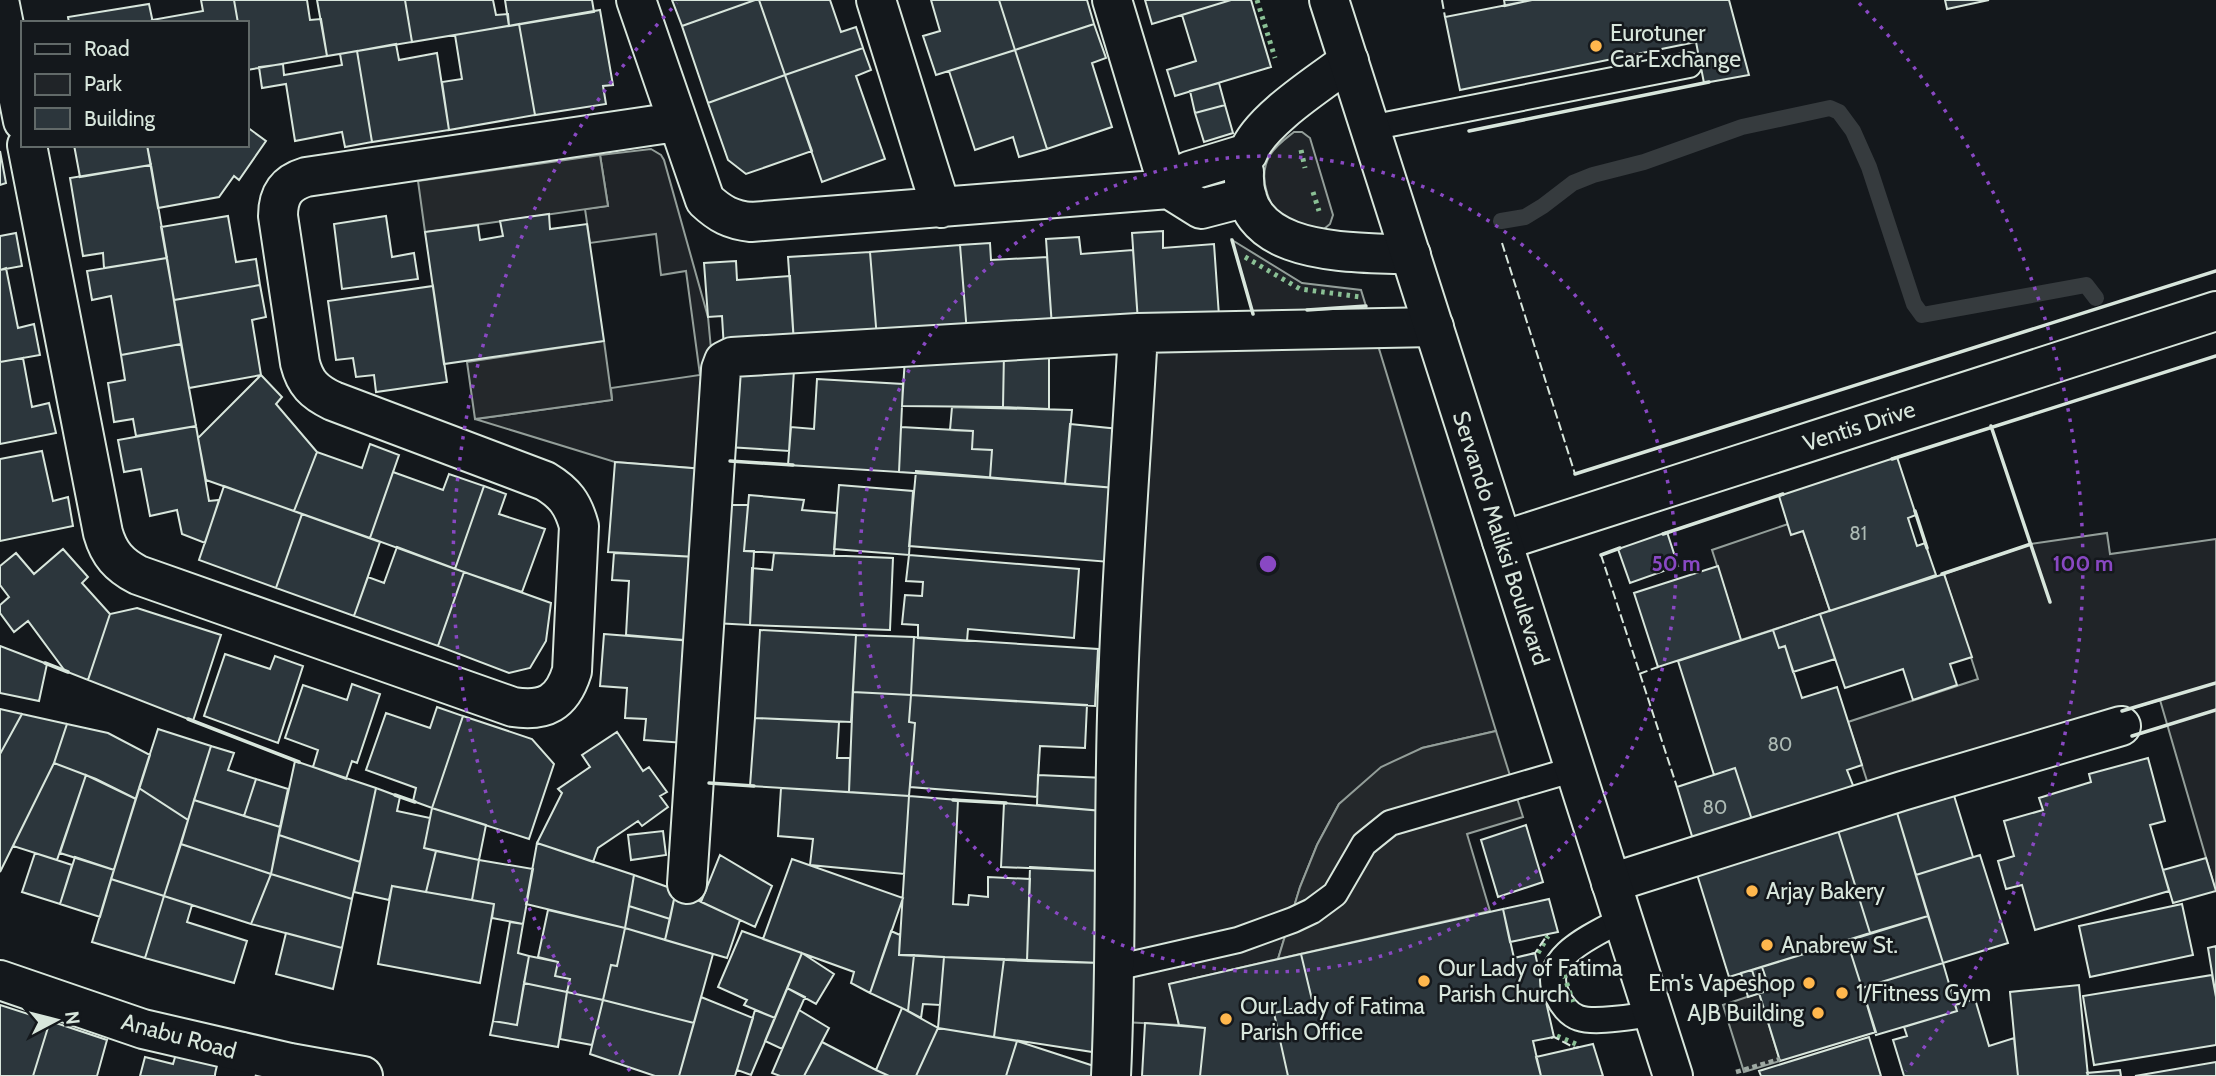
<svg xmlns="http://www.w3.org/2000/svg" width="2216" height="1076" viewBox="0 0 2216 1076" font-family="Cabin,sans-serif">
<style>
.green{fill:#202428;stroke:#939e99;stroke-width:2}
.parking{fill:#24282b;stroke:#939e99;stroke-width:2}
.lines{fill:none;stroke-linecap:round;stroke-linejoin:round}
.stream{stroke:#363b3e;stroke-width:16}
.building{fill:#2c363c;stroke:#d8e6dc;stroke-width:2}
.lane-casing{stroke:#d8e6dc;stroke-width:28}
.street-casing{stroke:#d8e6dc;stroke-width:42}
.secondary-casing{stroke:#d8e6dc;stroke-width:42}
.path{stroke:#9da8a2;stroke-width:4.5;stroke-dasharray:5 3.5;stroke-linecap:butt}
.lane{stroke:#14181c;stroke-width:24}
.street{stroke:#14181c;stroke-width:38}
.secondary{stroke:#14181c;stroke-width:38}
.hedge{stroke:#8ac095;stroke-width:5;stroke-dasharray:3.5 5;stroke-linecap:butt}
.fence{stroke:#d8e6dc;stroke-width:2;stroke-dasharray:9 3.5;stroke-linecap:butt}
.wall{stroke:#d8e6dc;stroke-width:3.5}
.ring{fill:none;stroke:#8948c3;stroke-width:3.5;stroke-dasharray:3.5 7}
.poi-dot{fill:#ffb74d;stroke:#14181c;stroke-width:2.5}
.labels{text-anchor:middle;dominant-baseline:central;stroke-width:5;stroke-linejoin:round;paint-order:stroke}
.number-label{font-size:19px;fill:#adbab4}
.poi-label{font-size:23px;fill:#d8e6dc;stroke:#14181c;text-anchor:start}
.street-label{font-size:23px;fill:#d8e6dc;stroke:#14181c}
.centre{fill:#8948c3;stroke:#14181c;stroke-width:3.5}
.ring-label{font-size:21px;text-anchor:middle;font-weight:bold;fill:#8948c3;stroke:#14181c;stroke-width:5;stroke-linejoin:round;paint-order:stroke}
</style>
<rect width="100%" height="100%" fill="#14181c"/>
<path class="green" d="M1294,132h8l8,6 23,77 -3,9 -6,5c-12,0 -22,-1 -33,-6 -23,-11 -34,-46 -21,-68 6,-10 15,-16 24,-23z
M651,149l10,6 3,5 44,157 3,32 -7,120 -89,-7 -140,-43 137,-19 -1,-12 89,-13 -14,-104 -25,4 -5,-41 -66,9 -5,-34 23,-3 -8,-51z
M1232,240l70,43 59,7 135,441 -74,17 -83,56 -22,41 -17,42 -22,72 -108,25 9,41 -56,-3 29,-701 101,-7z
M1788,524l15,7 27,80 -89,29 -29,-90z
M2107,533l3,21 106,-15v353l-56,-192 -291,87 -21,-65 130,-43 -34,-105 87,-30z"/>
<path class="parking" d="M600,155l8,51 -183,26 -7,-51z
M604,341l8,59 -137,19 -8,-57z
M1496,731l27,86 -56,17 23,77 -212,48 22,-72 17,-42 22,-41 42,-37 41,-19z
M1759,993l21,68 -36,11 -21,-67z"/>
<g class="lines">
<path class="stream" d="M1501,221l24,-4 18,-11 30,-23 20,-8 51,-13 98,-35 88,-19 9,4 14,19 16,36 45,137 8,11 164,-30 10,13"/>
</g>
<path class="building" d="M201,0h33l4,23h-85l-1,-3 51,-9z
M234,0h73l3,20 11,-1 6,37 -80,14v-47h-9z
M317,0h88l7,42 -85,14z
M405,0h88l3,15 12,-1 1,12 -97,16z
M505,0h87l2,12 -85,14z
M672,0h83l-73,26z
M755,0h4l26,75 -77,28 -26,-77z
M759,0h71l11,32 15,-5 7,21 -78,27z
M931,0h68l16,50 -79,25 -13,-39 17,-5z
M999,0h88l7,24 -79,26z
M1145,0h86l-79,24z
M1231,0h20l20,67 -96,29 -8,-26 29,-9 -14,-46z
M1504,0h28l-27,6z
M1532,0h197l20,75 -45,8 -8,-41 -236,48 -15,-73z
M1945,0h44l-42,9z
M149,4l4,19h-84l-1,-6z
M600,10l13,75 -10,1 3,18 -71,11 -16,-91z
M519,24l16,91 -86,15 -7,-48 20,-3 -7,-44z
M1094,24l12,34 -14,5 20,64 -65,22 -32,-99z
M396,44l3,16 38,-7 12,77 -77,12 -15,-91z
M863,48l8,22 -15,6 29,83 -63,23 -37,-107z
M1015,50l32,99 -28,8 -6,-20 -38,13 -26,-79z
M357,51l15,91 -27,5 -3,-15 -47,9 -9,-57 -24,4 -3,-21 24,-3 1,11 58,-10 -2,-11z
M785,75l27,76 -66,23 -18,-14 -20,-57z
M1219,83l6,22 -30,8 -5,-22z
M1225,105l8,28 -29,9 -9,-29z
M247,127l19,14 -27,39 -5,-4 -15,21 -61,11 -11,-63h100z
M74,145h73l4,20 -71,12z
M0,151l6,32 -6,2z
M151,165l16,93 -63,10 -1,-15 -20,3 -13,-78z
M549,214l1,15 37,-5 17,117 -160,23 -19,-132 53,-7 2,15 23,-4 -3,-15z
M228,216l8,46 20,-3 4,26 -86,15 -13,-73z
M386,216l6,41 22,-4 4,26 -76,10 -8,-65z
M1163,231v17l51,-4 5,72 -81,6 -6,-89z
M16,233l6,33 -22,4v-34z
M1079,237l2,17 52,-4 5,72 -86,5 -6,-88z
M990,243l1,17 56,-3 5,70 -85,6 -7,-88z
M960,245l7,88 -90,6 -7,-87z
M870,252l7,87 -83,5 -6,-87z
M167,258l14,86 -60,11 -10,-59 -19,4 -5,-29z
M736,261l1,19 53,-4 4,68 -70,5 -2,-33 -14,1 -4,-54z
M6,268l12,60 16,-4 6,31 -40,7v-92z
M260,285l6,32 -14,3 9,55 -72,13 -15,-88z
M433,286l14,96 -71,10 -2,-17 -18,2 -3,-19 -17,2 -8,-59z
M181,344l15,82 -60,10 -3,-17 -19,3 -6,-39 17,-3 -4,-25z
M1049,349v60l-46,-2 1,-55z
M1004,352l-1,55 -101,-1 3,-49z
M23,358l9,49 17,-4 7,30 -56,11v-82z
M734,367l60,3 -5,81 -61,-4z
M261,375l21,22 -6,7 41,48 -23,59 -88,-31 -8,-42z
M817,379l86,5 -4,88 -111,-7 3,-38 23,2z
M952,407l120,3 -7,74 -75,-6 2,-28 -20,-1 1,-18 -23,-1z
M1070,424l49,5 -4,59 -50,-4z
M196,426l13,75 10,-1 -14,43 -23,-9 -5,-24 -27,6 -9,-47 -17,3 -6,-32z
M901,427l72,4 -1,18 20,1 -2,28 -91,-6z
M370,444l29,11 -29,83 -76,-27 23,-59 45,16z
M42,451l11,50 15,-4 5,29 -73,15v-82z
M1897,457l19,58 -8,3 9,28 8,-3 11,32 -106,36 -27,-80 -12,4 -12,-39z
M615,462l89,7 -7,88 -89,-5z
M916,471l199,17 -5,74 -201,-16z
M393,472l50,18 6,-16 35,12 -29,83 -85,-31z
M839,485l74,6 -4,64 -75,-6z
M224,486l78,28 -26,74 -77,-28z
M484,486l22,8 -7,20 46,15 -23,63 -67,-23z
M749,495l55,5 -2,10 35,3 -3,43 -90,-5z
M724,505h24l-4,46h10l-4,74 -36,-2z
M302,514l78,28 -26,74 -78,-28z
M1667,532l11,34 -48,17 -12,-34z
M397,547l67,25 -26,74 -84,-30 14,-39 16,6z
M63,549l25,28 -6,6 28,31 -22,66 -23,-9 -37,-50 -14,11 -14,-19v-8l9,-8 -9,-12v-19l16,-13 18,21z
M614,553l83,4 -13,83 -58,-5 3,-54 -17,-1z
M774,553l119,5 -3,72 -140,-5 2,-57 20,2z
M909,555l170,14 -5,69 -106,-9 -1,12 -49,-3v-13l-16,-1 3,-29 17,1 1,-14 -17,-1z
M1718,566l23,74 -83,27 -24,-74z
M464,572l87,31 -5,38 -16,27 -21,5 -71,-27z
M1944,574l28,83 -22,7 7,21 -44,15 -10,-31 -58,19 -25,-74z
M137,608l84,27 -28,86 -105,-41 22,-66z
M1820,614l15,45 -42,13 -8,-26 -6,2 -6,-18z
M760,630l96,5 -5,87 -96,-4z
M1773,630l6,18 6,-2 17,52 35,-11 25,78 -15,5 9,23 -102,33 -19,-58 -21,7 -36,-114z
M604,634l88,7 -7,102 -41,-3 2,-21 -21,-1 2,-30 -27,-2z
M856,635l58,2 -3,58 -58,-3z
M914,637l184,12 -3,57 -184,-11z
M0,646l47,18 -8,37 -39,-8z
M225,654l45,15 5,-13 28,10 -25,77 -74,-27z
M352,684l28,10 -23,69 -5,-2 -6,18 -33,-12 5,-17 -33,-12 18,-53 44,15z
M853,692l58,3 -2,27 6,1 -6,73 -60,-4z
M911,695l176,10 -2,43 -45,-2 -3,51 -127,-10 5,-64 -6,-1z
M437,707l26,9 -31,92 -19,-7 3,-13 -50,-18 20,-57 44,15z
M0,709l22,5 -22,40z
M22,714l45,10 -13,39 -54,109v-118z
M463,716l69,23 22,25 -25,75 -97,-31z
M755,718l84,4 -2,36h13l-1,34 -99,-6z
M67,724l41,9 42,22 -14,44 -40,-20 -42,-16z
M158,729l53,17 -23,74 -49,-32z
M617,732l26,39 6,-4 18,25 -7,4 8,11 -26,19 -4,-5 -40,27 -5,14 -56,-19 25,-50 -4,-4 32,-22 -8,-12z
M211,746l23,7 -6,17 28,9 -12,37 -50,-16z
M2148,758l17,63 -15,4 19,66 -134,39 -13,-45 -16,4 -8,-28 16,-5 -10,-35 39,-11 -4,-12 52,-16 -2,-8z
M295,761l81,27 -16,74 -81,-27z
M54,763l32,12 -29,85 -44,-14z
M1735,768l19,58 -59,20 -18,-59z
M86,775l50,24 -22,71 -54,-17z
M1038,775l67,3 -2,33 -66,-6z
M256,779l32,10 -8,38 -36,-11z
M139,788l49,32 -24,76 -53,-17z
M376,788l24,9 -3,14 33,7 -6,30 12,3 -10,41 -34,-6 -3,14 -35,-8z
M781,788l128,8 -5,78 -94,-9 3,-26 -35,-3z
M1952,789l21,68 -57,18 -21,-69z
M909,796l49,4 -5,104 15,1 1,-10 19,2v-20l42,2 -3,82 -128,-6z
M194,800l86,27 -9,47 -90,-30z
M1004,803l99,8 -3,60 -99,-4z
M1895,806l33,110 -58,17 -34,-109z
M432,808l54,17 -7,35 -55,-12z
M1836,824l34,109 -141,44 -34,-109z
M1526,825l17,57 -45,15 -17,-57z
M663,831l3,24 -35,5 -3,-25z
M279,835l81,27 -8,37 -81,-25z
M537,843l97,32 -9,53 -99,-24z
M181,844l90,30 -20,50 -87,-28z
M436,851l43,9 -7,40 -46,-8z
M35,853l37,12 -12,39 -38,-12z
M720,855l52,31 -17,41 -54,-25z
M1980,855l28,88 -65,20 -27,-88z
M75,857l39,13 -14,47 -40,-13z
M2206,858l10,33 -43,12 -10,-33z
M792,859l111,39 -33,95 -19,-10 3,-11 -91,-33z
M479,860l54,9 -10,55 -31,-6 2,-14 -22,-4z
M1030,867l70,4v92l-73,-2z
M271,874l81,25 -10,49 -91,-24z
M634,875l42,15 -6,29 -41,-13z
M111,879l53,17 -19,62 -53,-16z
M392,886l102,18 -14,79 -102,-19z
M676,890l64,30 -13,38 -62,-18z
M164,896l28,9 -5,17 60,19 -13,42 -89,-25z
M1549,899l9,33 -48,10 -7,-33z
M2182,904l11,51 -103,22 -11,-51z
M629,906l41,13 -5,21 -40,-12z
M1503,909l11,49 21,-5 19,84 -21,4 8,35h-253l-14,-63 39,-9 -12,-50z
M548,910l77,18 -8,38 -6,-1 -8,35 -36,-8 3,-13 -15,-3 3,-14 -20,-5z
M1928,916l15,47 -81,25 -15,-47z
M510,922l13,2 -5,29 11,3 -12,69 -24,-4z
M625,928l88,26 -19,69 -91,-23 8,-35 6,1z
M742,931l60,22 -27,65 -31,-13 3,-5 -29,-13z
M891,931l9,4 -1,20h15l-6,56 -38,-18z
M286,933l56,15 -9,41 -57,-15z
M1847,941l29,91 -96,29 -28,-91z
M2216,946v51l-8,-49z
M802,953l32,21 -18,30 -29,-16z
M1301,954l12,50 -39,9 14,63h-88l5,-48 -26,-3 -10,-41z
M914,955l30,2 -4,48 -17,-1 -2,14 -13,-7z
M529,956l29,6 -3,14 15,3 -3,13 -43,-9z
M944,957l60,2 -10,78 -56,-9z
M1004,959l96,4 -1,90 -105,-16z
M1943,963l14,48 -81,24 -14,-47z
M1762,967l8,23 -22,7 -7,-24z
M2212,975l4,22v48l-122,20 -11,-69z
M524,983l43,9 -9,55 -68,-12 3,-14 24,4z
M2079,985l9,91h-70l-8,-84z
M787,988l18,9 -23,52 -17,-8z
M567,992l36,8 -11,45 -32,-6z
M701,997l52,21 -18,58h-56z
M1975,999l14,47 25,-8 4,38h-114l-11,-36 14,-4 -3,-9 53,-16 -2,-6z
M603,1000l91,23 -15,53h-24l-65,-22z
M0,1005l50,16 -17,55h-33z
M902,1008l36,20 -22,48h-27l-13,-6z
M755,1010l20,8 -24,57 -14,-5z
M799,1010l30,18 -25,48h-24l-8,-3z
M50,1021l57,19 -10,36h-64z
M1145,1023l60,5 -5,48h-58z
M938,1028l79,13 -11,35h-90z
M1869,1037l12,39h-120l-2,-5z
M1017,1041l80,26 -1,9h-90z
M822,1042l54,28 13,6h-85z
M1593,1044l10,32h-62l-5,-19z
M176,1054l52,13 -2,9h-86l5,-19 28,7z
M2216,1062v14h-81z
M2120,1070l1,6h-33l-1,-3z"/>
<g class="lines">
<g class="lane-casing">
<path id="lane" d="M1370,128l319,-63
M1623,919c-25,14 -86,38 -66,76 4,9 12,20 22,23 17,6 55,-2 75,-4
M1115,968l123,-28 55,-20 19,-9 23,-17 29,-50 26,-21 185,-54"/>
</g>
<g class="street-casing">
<path id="street" d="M636,0l69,200c15,14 26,20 46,22l418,-33 20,-18 59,-18c11,-32 73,-71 101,-92
M876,0l65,208
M1112,0l57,189 32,20 46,-12
M0,5l23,116
M27,145l76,388c6,21 16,32 35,42l375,132c32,5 49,-4 59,-36l7,-145c-6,-22 -14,-33 -34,-45l-212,-80c-19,-9 -28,-18 -33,-38l-22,-147c0,-21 8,-33 28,-39l370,-55
M1244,172c-4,87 108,79 167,83
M1502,541l714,-230
M1611,883l291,-92 219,-65
M687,884l34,-515 3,-8 8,-4 406,-24 296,-6
M235,1076l6,-24
M1111,1076c5,-104 3,-209 5,-313 2,-144 14,-287 22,-430"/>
</g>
<g class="secondary-casing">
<path id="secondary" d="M1329,0l344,1076
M0,980l143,49 147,34 73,13"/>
</g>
<path class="path" d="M1736,1072l44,-13"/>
<use href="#lane" class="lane"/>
<use href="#street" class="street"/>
<use href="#secondary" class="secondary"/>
<path class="hedge" d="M1257,0l18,58
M1301,150l4,18
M1313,192l6,19
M1245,257l55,32 61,8
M1538,953l10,-17
M1564,975l9,27
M1557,1036l19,8"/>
<path class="fence" d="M1442,0l3,17
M1502,243l73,231
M1601,555l76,232
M1639,674l19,-7
M1531,954l4,-1 13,-19
M1551,1038l3,-1 21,11 4,-1"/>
<path class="wall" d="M1469,131l240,-49
M1232,240l21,74
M1307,310l59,-4
M1991,426l59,176
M1892,459l324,-103
M730,461l63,4
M1575,474l641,-203
M1915,511l12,37
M1663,534l120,-40
M1601,555l19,-7
M1942,574l89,-30
M45,663l23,9
M2122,711l94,-28
M188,719l111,43
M2132,736l84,-26
M709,783l45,3
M395,795l20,7
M953,800l53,3"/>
</g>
<g class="ring">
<circle cx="1268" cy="564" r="408"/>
<path d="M630 1071A815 815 0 0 1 677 3M1859 3A815 815 0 0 1 1906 1071"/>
</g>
<g class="poi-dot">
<circle cx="1596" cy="46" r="7"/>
<circle cx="1752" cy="891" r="7"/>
<circle cx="1767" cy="945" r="7"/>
<circle cx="1424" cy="981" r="7"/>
<circle cx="1809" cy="983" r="7"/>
<circle cx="1842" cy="993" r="7"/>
<circle cx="1818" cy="1013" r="7"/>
<circle cx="1226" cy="1019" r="7"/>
</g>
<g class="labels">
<g class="number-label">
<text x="1858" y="533">81</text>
<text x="1780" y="744">80</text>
<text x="1715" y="807">80</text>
</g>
<g class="poi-label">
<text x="1610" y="33">Eurotuner<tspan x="1610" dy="26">Car Exchange</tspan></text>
<text x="1766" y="891">Arjay Bakery</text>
<text x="1781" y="945">Anabrew St.</text>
<text x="1438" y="968">Our Lady of Fatima<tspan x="1438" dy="26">Parish Church</tspan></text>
<text x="1795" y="983" text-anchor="end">Em's Vapeshop</text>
<text x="1856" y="993">1/Fitness Gym</text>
<text x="1240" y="1006">Our Lady of Fatima<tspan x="1240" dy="26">Parish Office</tspan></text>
<text x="1804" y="1013" text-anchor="end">AJB Building</text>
</g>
<g class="street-label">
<text transform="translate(1859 426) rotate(-18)">Ventis Drive</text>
<text transform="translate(1501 538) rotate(72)">Servando Maliksi Boulevard</text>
<text transform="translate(179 1036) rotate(15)">Anabu Road</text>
</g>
</g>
<circle cx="1268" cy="564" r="10" class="centre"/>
<g class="ring-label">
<text x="1676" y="571">50 m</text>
<text x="2083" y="571">100 m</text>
</g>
<rect x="21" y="21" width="228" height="126" fill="#14181c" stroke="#626a69" stroke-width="2"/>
<rect x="35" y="44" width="35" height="10" fill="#14181c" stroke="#626a69" stroke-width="2"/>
<text x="84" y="56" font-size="21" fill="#d8e6dc">Road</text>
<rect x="35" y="74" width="35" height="21" fill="#202428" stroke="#626a69" stroke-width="2"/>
<text x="84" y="91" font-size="21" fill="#d8e6dc">Park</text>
<rect x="35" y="108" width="35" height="21" fill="#2c363c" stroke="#626a69" stroke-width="2"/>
<text x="84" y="126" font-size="21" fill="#d8e6dc">Building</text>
<g transform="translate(56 1020) rotate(83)" stroke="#14181c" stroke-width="5" paint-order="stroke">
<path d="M0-5L12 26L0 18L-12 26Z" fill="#d8e6dc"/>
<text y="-10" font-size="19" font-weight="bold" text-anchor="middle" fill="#d8e6dc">N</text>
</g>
</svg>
